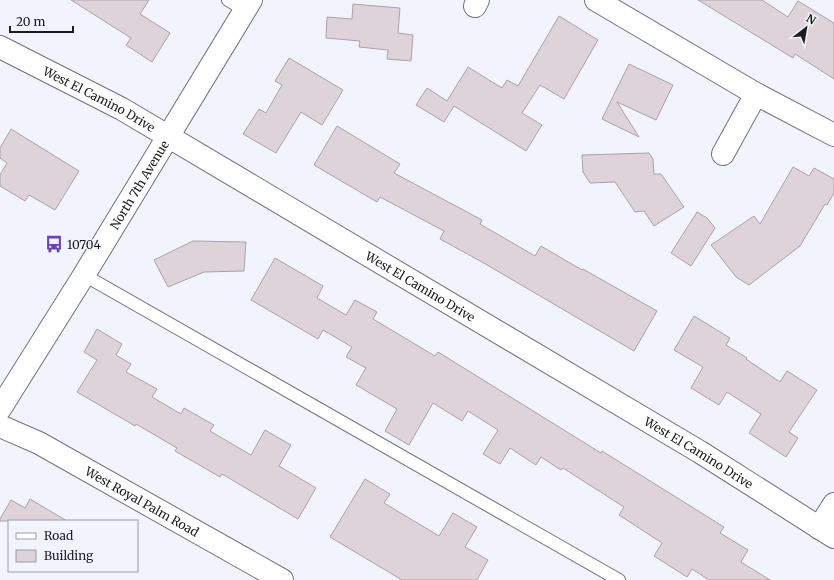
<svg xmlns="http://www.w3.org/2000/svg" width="834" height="580" viewBox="0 0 834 580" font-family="Merriweather,serif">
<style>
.building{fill:#ddd3d8;stroke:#aba2a7}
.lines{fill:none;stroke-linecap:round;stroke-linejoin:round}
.service-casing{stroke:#707179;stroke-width:14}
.minor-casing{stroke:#707179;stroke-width:24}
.secondary-casing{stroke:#707179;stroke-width:24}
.service{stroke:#fff;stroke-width:12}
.minor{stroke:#fff;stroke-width:22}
.secondary{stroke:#fff;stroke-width:22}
.labels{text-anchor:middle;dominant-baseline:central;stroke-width:3;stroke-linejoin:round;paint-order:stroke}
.street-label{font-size:12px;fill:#1b1c1f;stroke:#f2f4fd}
.poi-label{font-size:12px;fill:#1b1c1f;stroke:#f2f4fd;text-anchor:start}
</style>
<rect width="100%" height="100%" fill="#f2f4fd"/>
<path class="building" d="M71,0h78l-9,14 30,19 -18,29 -26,-17 5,-7z
M698,0h64l26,17 10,-16 36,22v56l-39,-25 -2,4z
M353,4l47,4 -2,25 15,2 -2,26 -24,-2 1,-9 -29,-3 1,-6 -34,-3 1,-21 25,2z
M559,16l39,24 -34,59 -24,-14 -18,28 20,12 -16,26 -72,-45 -10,16 -28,-17 11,-17 20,13 21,-34 34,21 5,-8 11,6z
M289,58l54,32 -21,35 -21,-13 -25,41 -33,-19 16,-25 7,4 16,-28 -7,-4z
M629,64l44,21 -17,35 -39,-18 22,35 -37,-18z
M337,126l63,38 -6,9 88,47 -2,4 55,32 6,-10 41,24 1,-1 74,42 -23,40 -152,-89 -42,-23 4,-8 -64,-34 -3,5 -63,-37z
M11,129l68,42 -24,39 -26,-15 -4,6 -25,-15v-11l7,-12 -7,-5v-10z
M649,153l4,6 1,15h7l23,33 -30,19 -10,-15 -9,1 -20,-30 -25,1 -7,-11 -1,-17z
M793,167l16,9 5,-8 20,11v14l-7,12 -2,-1 -25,42 -51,39 -13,-8 -25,-32 43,-29 6,8z
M697,212l10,6 8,10 -24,38 -20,-13z
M193,241l53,1 -2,29 -40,1 -36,15 -14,-27z
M275,258l48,28 -6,12 29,17 9,-15 22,12 -4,7 62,37 3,-4 163,101 1,-2 122,76 -4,6 28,17 -7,12 29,18h-61l-17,-11 -5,8 -33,-21 8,-13 -43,-28 5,-8 -61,-39 -2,2 -20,-13 -5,8 -26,-17 -10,16 -17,-10 15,-24 -30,-19 -6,10 -29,-18 -24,42 -24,-14 12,-22 -41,-24 10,-17 -20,-11 6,-10 -29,-17 -5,9 -67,-39z
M694,316l36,22 -4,7 21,13 -1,1 34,23 7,-11 30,19 -28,42 9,6 -12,19 -37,-24 12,-19 -34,-22 -8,13 -28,-17 12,-21 -29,-17z
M97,329l25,15 -6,11 15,9 -5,8 31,17 -5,8 29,17 3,-6 30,17 -4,6 41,24 14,-25 26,15 -12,21 37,22 -18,31 -76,-45 -2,3 -45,-26 2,-3 -41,-24 -1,2 -58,-34 20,-32 -13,-8z
M365,479l25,15 -6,9 55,33 14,-23 24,14 -12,20 23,13 -11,20h-75l-72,-43z
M30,499l37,22h-67v-2l11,-19 14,8z"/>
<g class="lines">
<g class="service-casing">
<path id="service" d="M228,0l17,10
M84,275l535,305"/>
</g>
<g class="minor-casing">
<g id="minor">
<path d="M596,0l160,94 78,41"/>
<path d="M475,6l3,-6"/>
<path id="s1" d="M0,47l122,62 578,343 134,85"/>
<path d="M723,154l33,-60"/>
<path id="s2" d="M0,426l39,17 243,137"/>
<path d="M819,528l15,-24"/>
</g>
</g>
<g class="secondary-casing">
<g id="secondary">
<path id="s3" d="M0,409l84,-134 167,-275"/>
</g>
</g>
<use href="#service" class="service"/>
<use href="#minor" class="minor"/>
<use href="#secondary" class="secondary"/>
</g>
<defs>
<g id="bus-bare" transform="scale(1.38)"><path d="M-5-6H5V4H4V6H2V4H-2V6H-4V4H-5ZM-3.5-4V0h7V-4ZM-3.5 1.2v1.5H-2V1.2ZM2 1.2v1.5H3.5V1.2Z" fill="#6744bd" stroke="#f2f4fd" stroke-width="2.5" paint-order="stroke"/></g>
</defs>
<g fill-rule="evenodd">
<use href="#bus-bare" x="54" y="244"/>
</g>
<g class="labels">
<g class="street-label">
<text stroke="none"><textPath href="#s1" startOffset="112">West El Camino Drive</textPath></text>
<text stroke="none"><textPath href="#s3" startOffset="264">North 7th Avenue</textPath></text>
<text stroke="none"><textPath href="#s1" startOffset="484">West El Camino Drive</textPath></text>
<text stroke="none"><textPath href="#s1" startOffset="808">West El Camino Drive</textPath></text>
<text stroke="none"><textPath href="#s2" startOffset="161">West Royal Palm Road</textPath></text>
</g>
<g class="poi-label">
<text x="67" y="244">10704</text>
</g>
</g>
<rect x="8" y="520" width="130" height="52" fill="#f2f4fd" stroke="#9c9ea4"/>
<rect x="16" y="533" width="20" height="6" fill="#ffffff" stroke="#9c9ea4"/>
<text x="44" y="540" font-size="12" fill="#1b1c1f">Road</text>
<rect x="16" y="550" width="20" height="12" fill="#ddd3d8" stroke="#9c9ea4"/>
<text x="44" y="560" font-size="12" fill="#1b1c1f">Building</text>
<g transform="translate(806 28) rotate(31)" stroke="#f2f4fd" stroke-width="3" paint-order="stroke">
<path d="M0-3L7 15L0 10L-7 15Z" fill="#1b1c1f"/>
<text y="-6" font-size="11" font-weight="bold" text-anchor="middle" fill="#1b1c1f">N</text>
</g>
<path d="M10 26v6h63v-6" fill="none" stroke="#1b1c1f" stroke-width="2"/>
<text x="16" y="26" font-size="12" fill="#1b1c1f" stroke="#f2f4fd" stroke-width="3" paint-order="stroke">20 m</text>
</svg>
